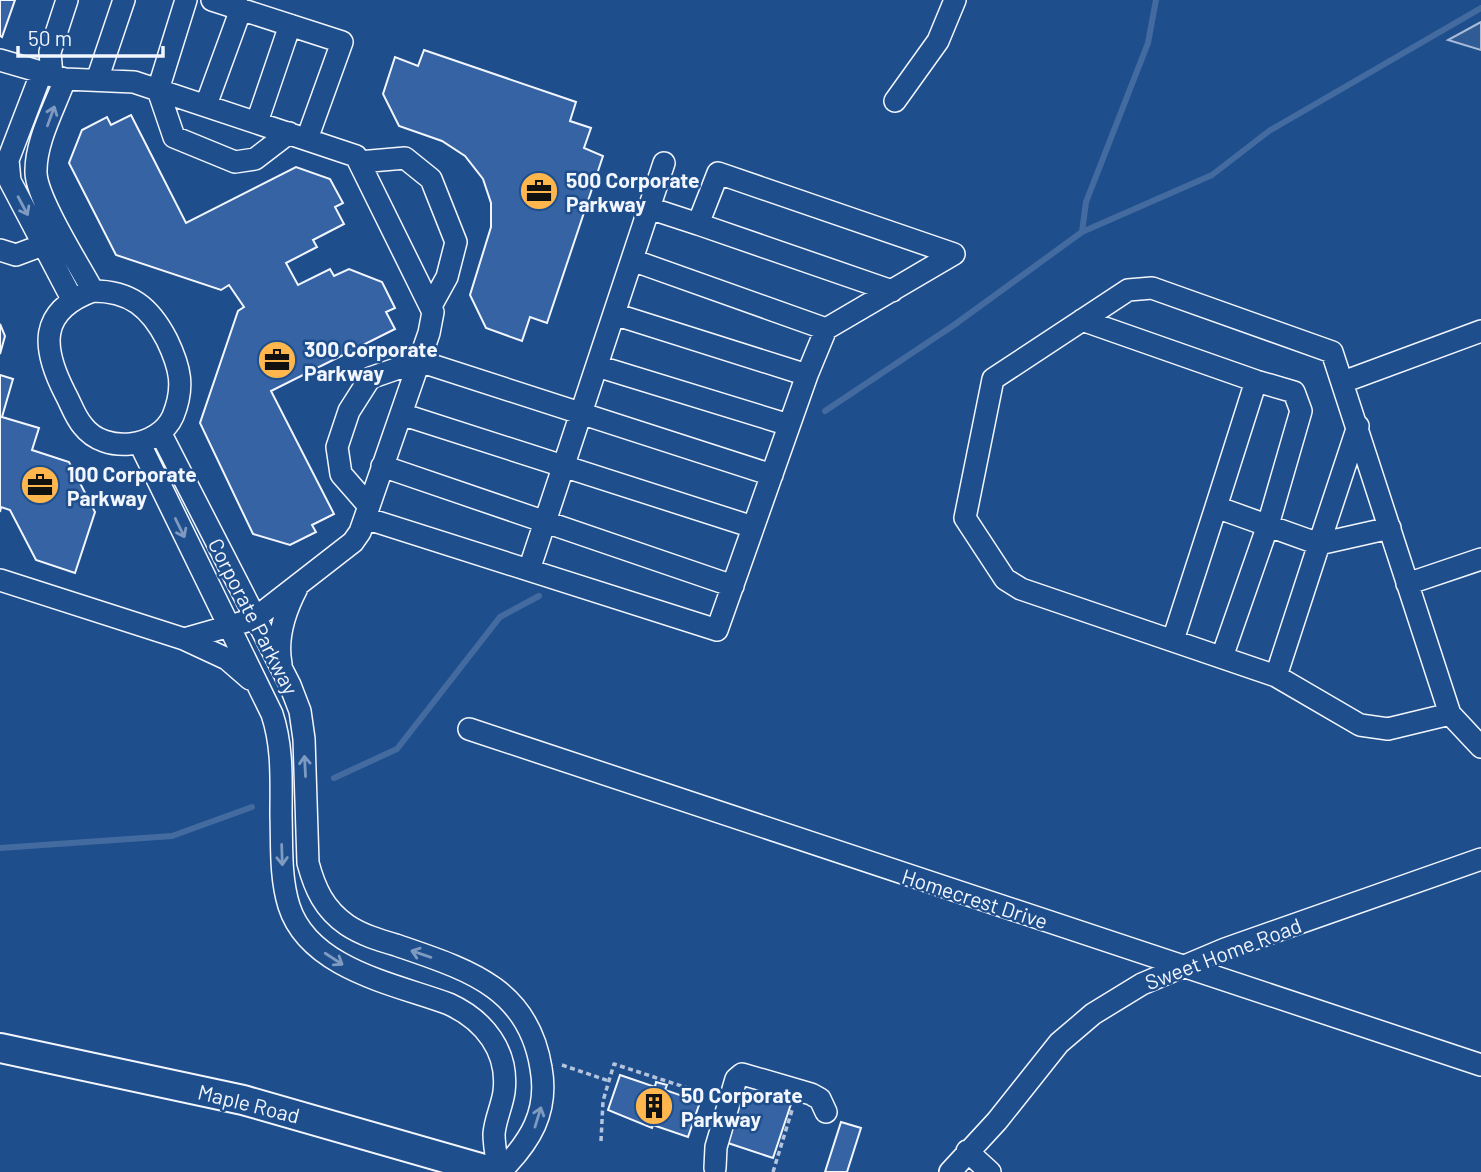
<svg xmlns="http://www.w3.org/2000/svg" width="1481" height="1172" viewBox="0 0 1481 1172" font-family="Barlow,sans-serif">
<style>
.built{fill:#305b95;stroke:#a8bbd7;stroke-width:2}
.lines{fill:none;stroke-linecap:round;stroke-linejoin:round}
.stream{stroke:#446ba0;stroke-width:6}
.building{fill:#3563a3;stroke:#f2f6ff;stroke-width:2}
.minor-casing{stroke:#f2f6ff;stroke-width:24}
.major-casing{stroke:#f2f6ff;stroke-width:32}
.path{stroke:#b3c4dc;stroke-width:3.5;stroke-dasharray:5 3.5;stroke-linecap:butt}
.minor{stroke:#1f4e8c;stroke-width:21}
.major{stroke:#1f4e8c;stroke-width:28}
.oneway{stroke:#7e9ac0}
.labels{text-anchor:middle;dominant-baseline:central;stroke-width:5;stroke-linejoin:round;paint-order:stroke}
.poi-label{font-size:21px;font-weight:bold;fill:#f2f6ff;stroke:#1f4e8c;text-anchor:start}
.street-label{font-size:21px;fill:#f2f6ff;stroke:#1f4e8c}
</style>
<rect width="100%" height="100%" fill="#1f4e8c"/>
<path class="built" d="M1481,22v28l-33,-10z"/>
<g class="lines">
<path class="stream" d="M1082,232l4,-30 62,-159 8,-43
M825,411l129,-86 128,-93 130,-57 57,-44 212,-123
M334,778l63,-29 103,-132 39,-21
M0,848l172,-12 80,-29"/>
</g>
<path class="building" d="M0,0h15l-13,37 -2,-1z
M424,50l152,52 -6,19 21,7 -7,20 19,8 -56,167 -17,-6 -8,24 -36,-13 -16,-33 21,-68v-24l-8,-24 -18,-23 -23,-15 -43,-15 -16,-32 12,-37 23,9z
M131,115l55,108 110,-56 34,12 13,24 -8,4 9,17 -31,16 4,7 -31,16 12,22 32,-16 4,7 15,-7 33,13 13,26 -9,4 9,17 -124,62 63,123 -22,11 4,7 -26,13 -37,-11 -53,-111 38,-112 6,-4 -15,-22 -8,5 -105,-35 -47,-92 13,-33 25,-13 4,8z
M0,324l5,12 -5,18z
M0,375l13,4 -11,38 37,11 -7,22 37,12 26,50 -20,61 -39,-13 -26,-50 -9,-3 -1,5z
M620,1075l35,12 1,-5 11,3 -2,5 35,12 -12,35 -35,-12 -1,3 -44,-18z
M744,1082l49,16 -20,60 -48,-16z
M841,1122l20,6 -14,44h-22z"/>
<g class="lines">
<g class="minor-casing">
<path id="minor" d="M186,0l-28,90 16,47 61,25 20,-3 34,-26
M212,0l130,42 -35,97
M0,60l65,19 69,3 222,74 77,156 -4,21 -69,199 -7,10 -99,77 -70,20 -184,-59
M41,74l-33,86 2,21 62,118
M52,76l-2,-24 17,-52
M65,79c-10,28 -30,63 -29,94 1,26 43,92 57,118
M97,80l27,-80
M895,101l43,-60 17,-41
M206,105l35,-96
M257,122l33,-97
M359,162l46,-4 26,21 25,63 -9,35 -16,29
M698,224l194,67
M0,250l16,5 40,-15
M632,260l194,69
M93,291c37,0 57,16 74,49 13,27 18,47 6,76 -14,32 -68,39 -90,10 -8,-9 -12,-22 -18,-33 -23,-45 -27,-82 28,-102z
M614,314l193,61
M1082,320l174,61 -40,126
M597,366l192,59
M1343,382l138,-51
M401,414l352,113
M161,434l129,251 10,26 4,28 4,124c7,26 16,46 39,62 15,10 32,15 49,20 69,24 132,41 145,123 8,44 -11,74 -41,104
M140,444l132,270c11,33 9,67 9,101 1,31 -1,62 8,91 20,63 106,78 160,98 35,16 60,47 55,88 -2,14 -9,28 -10,42 0,13 3,26 5,38
M382,466l351,120
M368,505l-27,-31 -4,-27 12,-36 21,-33 49,-17 353,114
M365,518l352,112 90,-255 19,-46 128,-75 -236,-81 -20,51 -49,-16 15,-45
M529,570l120,-362
M1407,584l74,-25
M184,639l43,20 23,20
M1173,640l43,-133 103,37 39,-118
M1222,657l46,-132 33,-114 -7,-19 -38,-11
M281,664c-5,-26 4,-53 16,-76
M1276,676l43,-132 71,-16
M1450,714l-62,15 -28,-4 -84,-49 -255,-87 -16,-10 -40,-61 28,-139 135,-89 24,-2 180,64 118,362 31,33
M469,729l1012,336
M967,1151l23,21
M715,1168l1,-21 20,-68 6,-5 69,20 9,5 6,13
M950,1172l47,-51 62,-78 34,-29 49,-30 83,-35 256,-90"/>
</g>
<g class="major-casing">
<path id="major" d="M0,1048l243,52 251,72"/>
</g>
<path class="path" d="M562,1065l47,16
M601,1141l2,-40 11,-37 89,29
M773,1172l20,-65"/>
<use href="#minor" class="minor"/>
<use href="#major" class="major"/>
</g>
<defs><path id="oneway-shaft" d="M-6 0H5M1.5-3L5.5 0L1.5 3" fill="none" stroke-width="1.6" stroke-linecap="round" stroke-linejoin="round" transform="scale(1.75)"/></defs>
<g class="oneway">
<use href="#oneway-shaft" transform="translate(51 116) rotate(-70)"/>
<use href="#oneway-shaft" transform="translate(23 206) rotate(62)"/>
<use href="#oneway-shaft" transform="translate(180 528) rotate(64)"/>
<use href="#oneway-shaft" transform="translate(305 766) rotate(-93)"/>
<use href="#oneway-shaft" transform="translate(282 855) rotate(88)"/>
<use href="#oneway-shaft" transform="translate(421 954) rotate(-161)"/>
<use href="#oneway-shaft" transform="translate(334 959) rotate(33)"/>
<use href="#oneway-shaft" transform="translate(538 1117) rotate(-73)"/>
</g>
<defs>
<g id="office-disc" transform="scale(2.0125)"><circle r="9.5" fill="#ffb74d" stroke="#1f4e8c"/><path d="M-6-3h4V-5.5h4V-3h4V5H-6ZM-1-4.5V-3h2v-1.5ZM-6 0V1H6V0Z" fill="#111"/></g>
<g id="building-disc" transform="scale(2.0125)"><circle r="9.5" fill="#ffb74d" stroke="#1f4e8c"/><path d="M-4-6H4V6H1V3H-1V6H-4ZM-2.5-4.3h1.7v1.8h-1.7ZM.8-4.3h1.7v1.8H.8ZM-2.5-1h1.7V.8h-1.7ZM.8-1h1.7V.8H.8Z" fill="#111"/></g>
</defs>
<g fill-rule="evenodd">
<use href="#office-disc" x="539" y="191"/>
<use href="#office-disc" x="277" y="360"/>
<use href="#office-disc" x="40" y="485"/>
<use href="#building-disc" x="654" y="1106"/>
</g>
<g class="labels">
<g class="poi-label">
<text x="566" y="179">500 Corporate<tspan x="566" dy="24">Parkway</tspan></text>
<text x="304" y="348">300 Corporate<tspan x="304" dy="24">Parkway</tspan></text>
<text x="67" y="473">100 Corporate<tspan x="67" dy="24">Parkway</tspan></text>
<text x="681" y="1094">50 Corporate<tspan x="681" dy="24">Parkway</tspan></text>
</g>
<g class="street-label">
<text transform="translate(254 616) rotate(63)">Corporate Parkway</text>
<text transform="translate(975 898) rotate(18)">Homecrest Drive</text>
<text transform="translate(1223 953) rotate(-21)">Sweet Home Road</text>
<text transform="translate(249 1103) rotate(14)">Maple Road</text>
</g>
</g>
<path d="M18 46v10h145v-10" fill="none" stroke="#f2f6ff" stroke-width="3.5"/>
<text x="28" y="46" font-size="21" fill="#f2f6ff" stroke="#1f4e8c" stroke-width="5" paint-order="stroke">50 m</text>
</svg>
